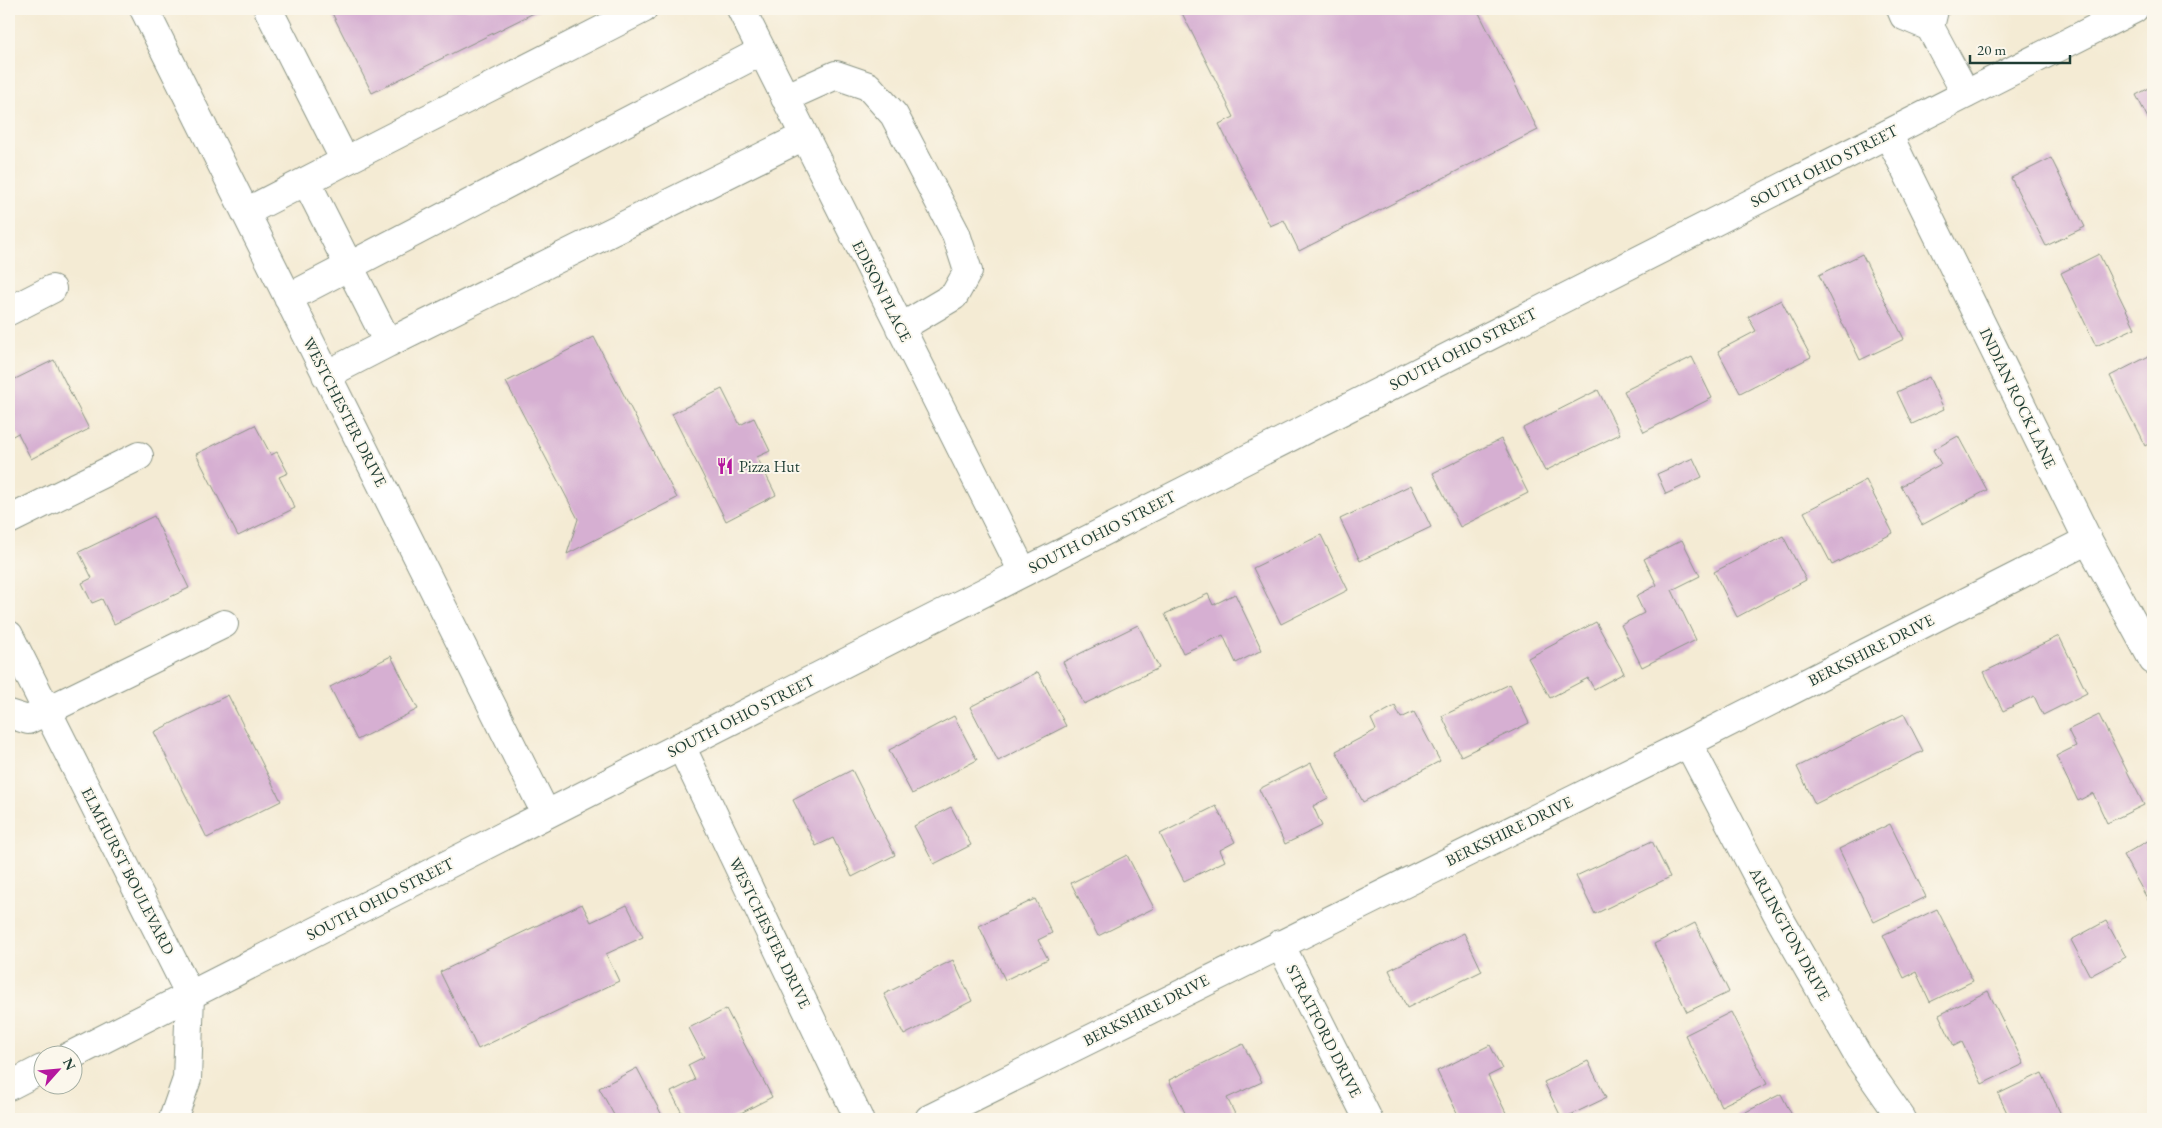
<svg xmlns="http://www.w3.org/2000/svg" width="2162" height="1128" viewBox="0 0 2162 1128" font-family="'EB Garamond',serif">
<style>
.building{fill:#d6afd2}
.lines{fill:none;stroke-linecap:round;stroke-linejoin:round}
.minor-casing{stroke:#8a9484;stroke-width:30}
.major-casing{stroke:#8a9484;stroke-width:30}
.minor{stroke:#fff;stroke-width:28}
.major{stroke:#fff;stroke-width:28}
.labels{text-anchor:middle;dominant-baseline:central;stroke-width:4;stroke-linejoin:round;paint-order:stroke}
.street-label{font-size:16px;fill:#1f3d34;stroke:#fbf7ec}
.poi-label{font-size:16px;fill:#1f3d34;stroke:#fbf7ec;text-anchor:start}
</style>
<rect width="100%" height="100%" fill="#fbf7ec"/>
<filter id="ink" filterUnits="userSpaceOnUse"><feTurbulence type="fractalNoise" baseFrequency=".02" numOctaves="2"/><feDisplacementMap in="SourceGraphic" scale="10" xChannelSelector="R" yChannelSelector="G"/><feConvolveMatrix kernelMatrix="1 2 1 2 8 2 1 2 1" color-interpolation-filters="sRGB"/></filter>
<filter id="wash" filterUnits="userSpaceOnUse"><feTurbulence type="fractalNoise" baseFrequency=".0096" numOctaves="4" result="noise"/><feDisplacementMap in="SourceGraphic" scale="20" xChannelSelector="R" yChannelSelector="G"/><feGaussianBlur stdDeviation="1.12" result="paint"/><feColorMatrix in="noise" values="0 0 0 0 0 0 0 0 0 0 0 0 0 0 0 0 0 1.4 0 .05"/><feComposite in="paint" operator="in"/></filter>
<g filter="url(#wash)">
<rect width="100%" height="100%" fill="#f4ebd4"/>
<g id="blocks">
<path class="building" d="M330,9h212l-170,84z
M1180,9h297l61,121 -239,121 -15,-31 -14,6 -51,-102 15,-7z
M2153,86v42l-17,-33z
M2051,158l34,69 -39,19 -35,-68z
M1862,254l42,85 -44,21 -41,-85z
M2099,254l36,74 -39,18 -35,-73z
M1781,300l30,57 -71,36 -22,-42 38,-20 -8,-14z
M594,337l83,161 -110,56 11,-35 -72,-137z
M2149,356l4,8v77l-8,5 -35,-70z
M1692,357l20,41 -68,34 -20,-41z
M54,360l35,69 -58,30 -13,-26 -7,4 -2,-5v-50z
M1929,377l15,32 -32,15 -15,-32z
M722,389l18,36 14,-7 16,33 -13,6 19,38 -50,26 -54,-107z
M1598,390l22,44 -75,37 -22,-43z
M255,425l16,30 6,-3 11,21 -9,4 16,31 -57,28 -42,-82z
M1958,436l29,54 -65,35 -21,-39 40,-22 -8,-14z
M1501,439l27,54 -68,34 -27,-54z
M1693,458l9,19 -36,17 -9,-20z
M1866,480l27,53 -61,32 -28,-53z
M1411,485l20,42 -71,34 -20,-42z
M154,516l35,72 -75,36 -12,-25 -10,4 -10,-20 10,-5 -13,-26z
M1321,535l27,55 -67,34 -28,-56z
M1783,536l23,44 -69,37 -23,-45z
M1682,540l18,36 -28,14 24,50 -54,27 -21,-42 23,-12 -8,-17 21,-11 -13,-26z
M1208,594l5,11 22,-11 27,56 -26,13 -13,-28 -40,18 -18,-39z
M1596,622l28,51 -30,16 -6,-11 -38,20 -22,-40z
M1138,625l21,43 -75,36 -21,-42z
M2059,636l28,57 -44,22 -9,-19 -31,15 -19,-39z
M391,656l27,53 -61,31 -27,-53z
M1038,672l28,54 -68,35 -28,-54z
M1510,684l19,39 -68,33 -19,-40z
M228,695l53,106 -74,37 -53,-106z
M1395,706l6,12 13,-6 26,49 -77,41 -27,-51 40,-21 -5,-11z
M1904,714l19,37 -108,53 -18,-37z
M2099,715l45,90 -37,18 -14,-30 -15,8 -22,-45 20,-10 -8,-16z
M954,716l23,44 -65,34 -23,-44z
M1311,763l17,35 -15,8 9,20 -37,18 -26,-55z
M852,770l43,85 -43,22 -19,-39 -17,8 -23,-46z
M1216,806l19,36 -15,8 5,11 -41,20 -24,-47z
M951,807l20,38 -37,19 -20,-38z
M1890,824l36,73 -52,25 -35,-73z
M2153,838v71l-30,-54z
M1652,841l18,36 -75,37 -19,-38z
M1127,855l27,53 -56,28 -27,-53z
M1035,899l17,34 -14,7 10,19 -43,21 -26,-54z
M582,904l9,18 36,-17 16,32 -37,17 13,27 -141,68 -38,-77z
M1937,909l36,72 -43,21 -14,-30 -12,6 -21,-43z
M2106,921l20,36 -36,19 -19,-36z
M1695,923l34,69 -42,20 -33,-68z
M1464,933l18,38 -75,37 -18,-38z
M953,960l19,41 -68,34 -20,-41z
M1988,991l36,73 -42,20 -20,-42 -8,4 -15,-31z
M726,1009l46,88 -43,22h-44l-14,-27 24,-12 -7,-15 16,-8 -15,-29z
M1731,1012l36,72 -46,22 -36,-71z
M1243,1044l19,38 -35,16 9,18 -7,3h-41l-19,-39z
M1490,1045l12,24 -14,7 21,43h-49l-23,-48z
M1588,1061l18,37 -44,21 -18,-37z
M637,1068l27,51h-58l8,-4 -15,-27z
M2042,1073l21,46h-53l-12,-25z
M1781,1094l13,25h-55l-1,-3z"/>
</g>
</g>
<g filter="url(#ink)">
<use href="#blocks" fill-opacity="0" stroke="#8a9484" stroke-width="1"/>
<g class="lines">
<g class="minor-casing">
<path id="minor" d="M144,9l402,805
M741,9l282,563
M1901,9l3,7 26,11 4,-17
M1930,27l36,67
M785,98l51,-23 32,11 26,29 62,119 12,37 -14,25 -54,32
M1888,134l200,406 65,120
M345,161l298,-152
M306,181l82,162 -62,32
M246,212l99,-51 -77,-152
M288,298l474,-247
M9,311l43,-22
M388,343l416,-207
M9,520l130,-64
M9,635l181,360 -3,84 -14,40
M9,714l19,6 196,-96
M1688,743l93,178 79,138 42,60
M681,746l178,373
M1280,944l88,175
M929,1119l759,-376 400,-203"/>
</g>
<g class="major-casing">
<path id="major" d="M70,1056l2064,-1047
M9,1086l33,-17"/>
</g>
<use href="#minor" class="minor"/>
<use href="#major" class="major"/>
</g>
</g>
<defs>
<g id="restaurant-bare" transform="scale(1.35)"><path d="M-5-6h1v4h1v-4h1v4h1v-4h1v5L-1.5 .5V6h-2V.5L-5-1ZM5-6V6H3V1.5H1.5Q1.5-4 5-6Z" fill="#b5179e" stroke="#fbf7ec" stroke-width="2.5" paint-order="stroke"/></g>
</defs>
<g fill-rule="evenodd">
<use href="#restaurant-bare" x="725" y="466"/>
</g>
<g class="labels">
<g class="street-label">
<text transform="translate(1824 166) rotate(-27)">SOUTH OHIO STREET</text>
<text transform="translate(882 291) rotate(63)">EDISON PLACE</text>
<text transform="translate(1463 349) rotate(-27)">SOUTH OHIO STREET</text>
<text transform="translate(2018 398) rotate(64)">INDIAN ROCK LANE</text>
<text transform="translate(345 412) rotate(63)">WESTCHESTER DRIVE</text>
<text transform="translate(1102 532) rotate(-27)">SOUTH OHIO STREET</text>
<text transform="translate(1871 650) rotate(-27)">BERKSHIRE DRIVE</text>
<text transform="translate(741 716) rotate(-27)">SOUTH OHIO STREET</text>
<text transform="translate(1509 831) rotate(-26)">BERKSHIRE DRIVE</text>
<text transform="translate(128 871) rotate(63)">ELMHURST BOULEVARD</text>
<text transform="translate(380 899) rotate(-27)">SOUTH OHIO STREET</text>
<text transform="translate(770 933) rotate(64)">WESTCHESTER DRIVE</text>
<text transform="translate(1790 934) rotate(61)">ARLINGTON DRIVE</text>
<text transform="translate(1146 1010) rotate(-27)">BERKSHIRE DRIVE</text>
<text transform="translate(1324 1031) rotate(63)">STRATFORD DRIVE</text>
</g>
<g class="poi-label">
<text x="739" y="466">Pizza Hut</text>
</g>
</g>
<rect width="2162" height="1128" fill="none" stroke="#fbf7ec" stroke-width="30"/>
<g transform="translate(58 1070) rotate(63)"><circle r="24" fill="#fbf7ec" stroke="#a3ada2"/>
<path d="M0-4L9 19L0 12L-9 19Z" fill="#b5179e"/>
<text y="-8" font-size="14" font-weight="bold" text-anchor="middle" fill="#1f3d34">N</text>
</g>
<path d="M1970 55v8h100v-8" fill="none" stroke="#1f3d34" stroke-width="2.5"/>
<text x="1977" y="55" font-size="15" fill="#1f3d34" stroke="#fbf7ec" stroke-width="4" paint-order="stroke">20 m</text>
</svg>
